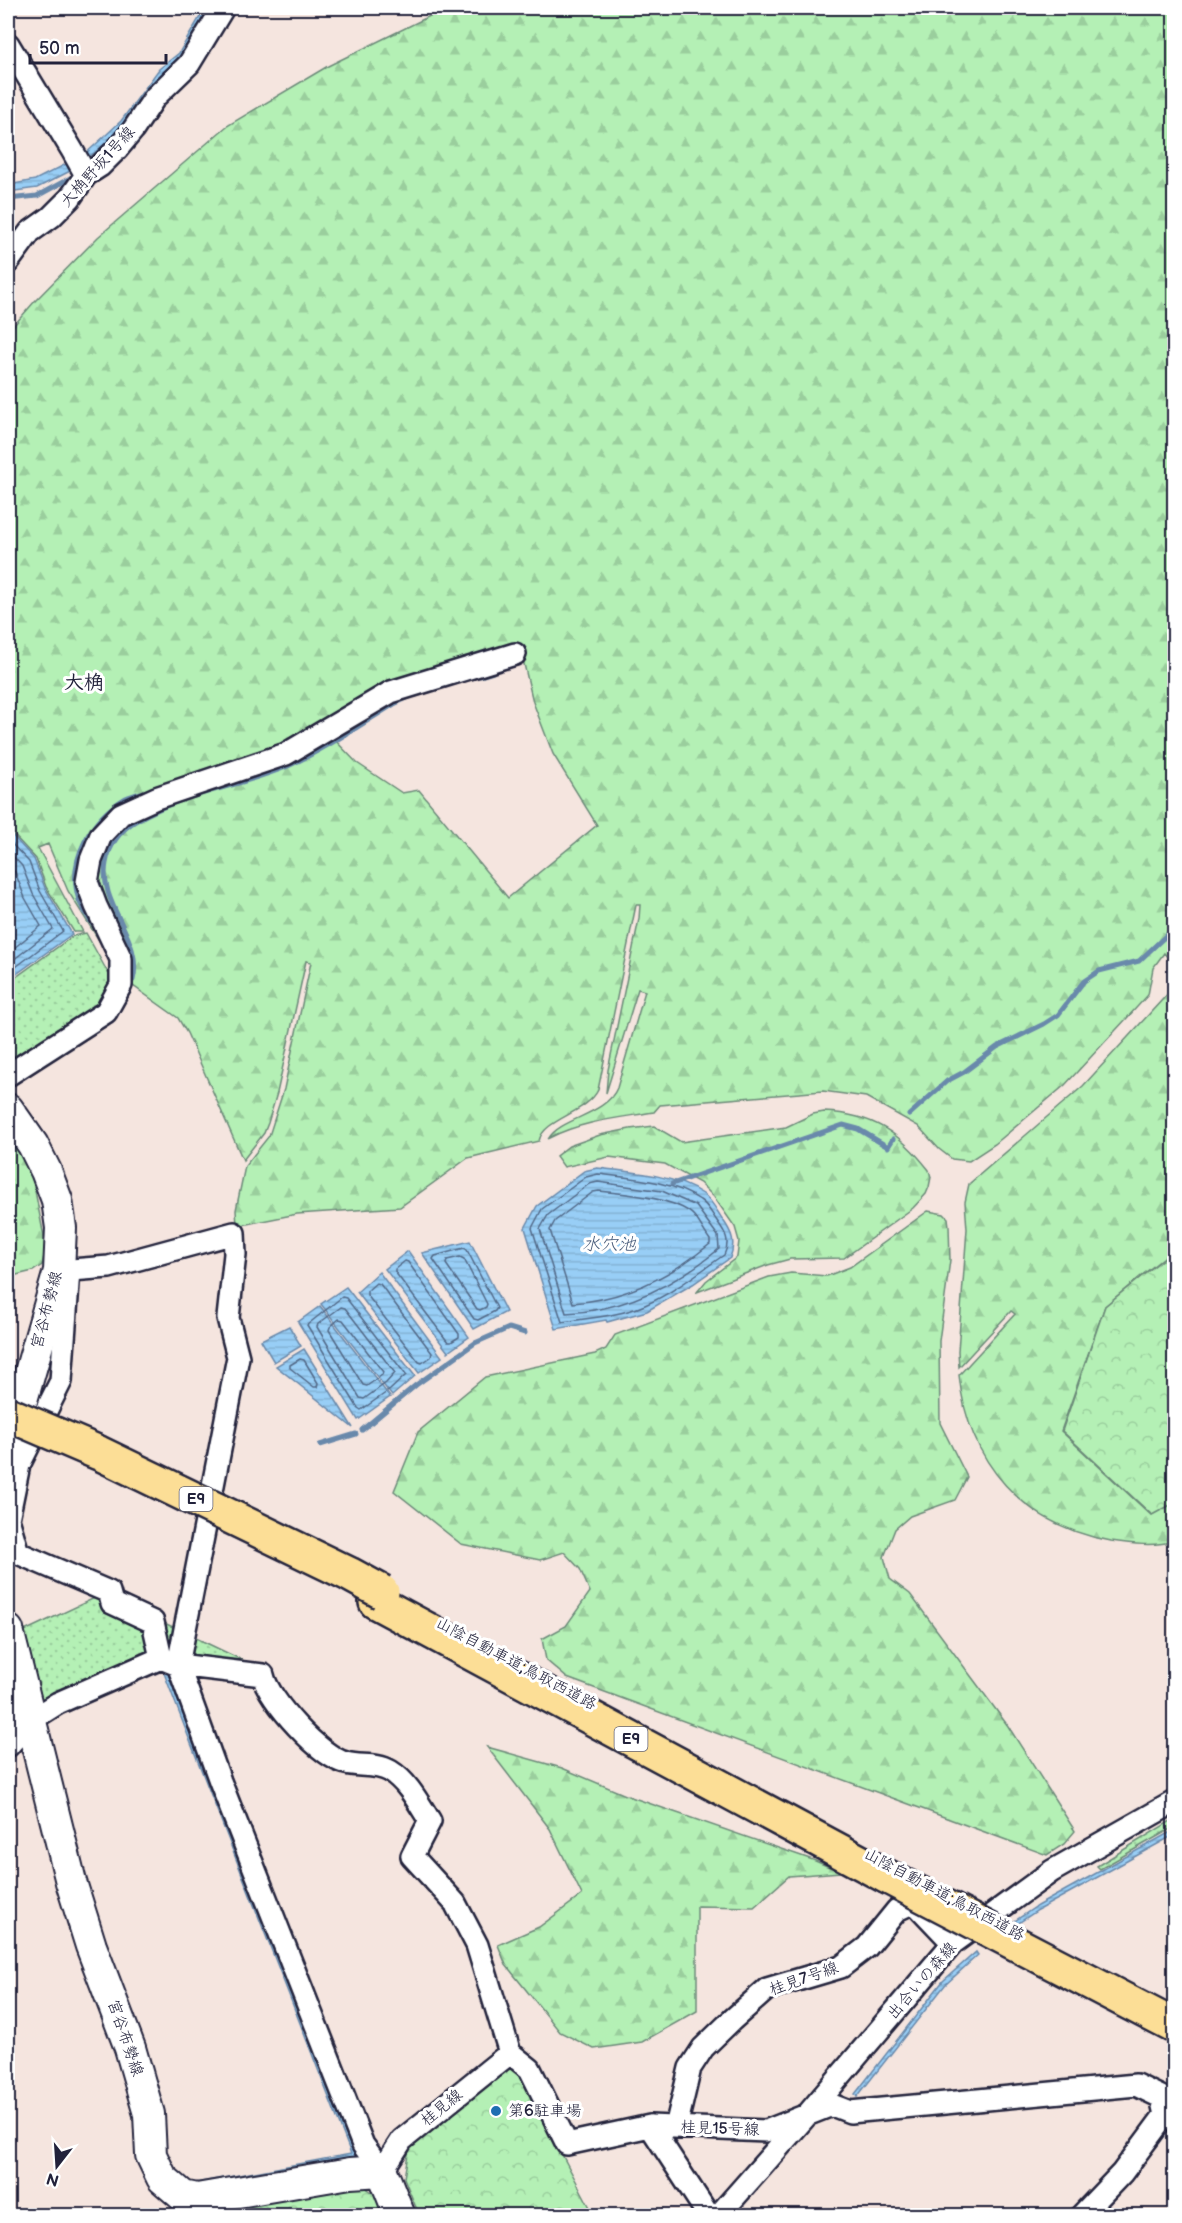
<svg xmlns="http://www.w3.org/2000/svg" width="1182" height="2223" viewBox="0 0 1182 2223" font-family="'Balsamiq Sans','Klee One',sans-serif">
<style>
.grass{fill:url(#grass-dots);stroke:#6b8978;stroke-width:1.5}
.forest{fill:url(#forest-firs);stroke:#6b8978;stroke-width:1.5}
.park{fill:url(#park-crowns);stroke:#6b8978;stroke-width:1.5}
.water{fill:url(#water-rules);stroke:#6989ab;stroke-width:1.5}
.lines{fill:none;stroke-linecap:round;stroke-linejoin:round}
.shore{stroke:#516786;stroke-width:1.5}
.stream{stroke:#6989ab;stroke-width:5}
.street-casing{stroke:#22223b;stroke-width:26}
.secondary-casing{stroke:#22223b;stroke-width:34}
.highway-casing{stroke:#22223b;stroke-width:38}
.street{stroke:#fff;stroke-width:21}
.secondary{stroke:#fff;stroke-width:30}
.highway{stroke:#fcde96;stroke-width:33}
.highway-bridge-casing{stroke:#22223b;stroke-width:38;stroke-linecap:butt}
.highway-bridge{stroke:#fcde96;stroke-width:33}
.poi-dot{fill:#1f6fb2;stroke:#fff;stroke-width:2}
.labels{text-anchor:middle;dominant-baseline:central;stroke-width:6;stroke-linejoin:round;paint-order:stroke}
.shield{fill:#fff;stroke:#646476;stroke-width:1.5}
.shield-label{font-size:15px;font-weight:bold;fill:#22223b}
.street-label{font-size:16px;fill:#22223b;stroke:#fff}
.poi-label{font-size:16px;fill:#22223b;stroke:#fff;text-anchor:start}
.water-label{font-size:18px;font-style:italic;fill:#4b5e7c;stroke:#fff}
.quarter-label{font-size:20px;font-weight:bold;fill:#22223b;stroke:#fff}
</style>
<defs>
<pattern id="grass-dots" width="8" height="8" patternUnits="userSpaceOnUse" patternTransform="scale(1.5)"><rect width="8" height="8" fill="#b4f0b5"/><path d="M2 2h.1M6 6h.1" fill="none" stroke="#9ace9d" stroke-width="1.8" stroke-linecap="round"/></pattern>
<pattern id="forest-firs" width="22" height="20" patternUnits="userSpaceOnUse" patternTransform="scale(1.5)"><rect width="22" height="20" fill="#b4f0b5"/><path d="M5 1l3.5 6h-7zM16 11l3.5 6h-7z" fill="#9ace9d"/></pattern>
<pattern id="park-crowns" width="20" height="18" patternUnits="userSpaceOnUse" patternTransform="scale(1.5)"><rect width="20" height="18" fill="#b4f0b5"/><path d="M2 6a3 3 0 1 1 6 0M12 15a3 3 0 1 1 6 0" fill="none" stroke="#9ace9d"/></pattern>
<pattern id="water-rules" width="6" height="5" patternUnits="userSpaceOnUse" patternTransform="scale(1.5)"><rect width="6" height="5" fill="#98cef6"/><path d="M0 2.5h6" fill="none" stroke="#83b1d4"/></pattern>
</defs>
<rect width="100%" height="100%" fill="#f5e5df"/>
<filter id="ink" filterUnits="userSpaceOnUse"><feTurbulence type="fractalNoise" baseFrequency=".0167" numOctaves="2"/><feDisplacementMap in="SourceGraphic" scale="12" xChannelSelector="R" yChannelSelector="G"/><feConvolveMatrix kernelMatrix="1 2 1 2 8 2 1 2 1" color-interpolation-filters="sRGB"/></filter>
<g filter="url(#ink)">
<path class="grass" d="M86,933l27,49 -5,17 -100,65v-81l65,-47z
M103,1594l45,21 7,35 -117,61 -22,-76z
M156,1619l105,50 -91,-13z
M1174,1819v8l-74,42 -3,-3z"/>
<path class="forest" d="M446,8h728v957l-10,-12 -11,15 -5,27 -21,23 -62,67 -70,59 -26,17 -17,-2 -13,-10 -21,-23 -52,-29 -43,-6 -163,14 -6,7c-35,6 -72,9 -105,26 12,-20 57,-23 68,-50l28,-97 -7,-2 -32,104 2,-23 31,-151 1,-14h-4l-38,185c-11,23 -55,29 -59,51l-71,17 -68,49 -103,7 -60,12 -1,-16 9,-44 24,-30 15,-47 27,-127 -5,-1 -29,132 -9,30 -4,10 -21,27 -56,-127 -9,-15 -49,-35c-1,-13 -1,-25 -5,-37 -8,-21 -27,-44 -27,-68 -1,-13 2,-27 11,-39 29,-42 136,-59 183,-79 14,-6 27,-15 41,-23l25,26 45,30 17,-3 89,108 89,-73 -44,-71 -20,-52 -13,-55 -118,34 -134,75 -138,45c-36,19 -58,55 -47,97 6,20 18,40 27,60l-42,-67 -20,-47 -10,4 45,84h-9l-28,-45 -10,-28 -28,-30v-497l27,-31 63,-64 129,-111 101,-60z
M1174,987v262l-69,57 -44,125 90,84 23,-12v38c-19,6 -43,3 -63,0 -88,-16 -143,-78 -152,-166l56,-61 -4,-3 -52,56 -1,-16 9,-122 -2,-27 4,-18 114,-98z
M824,1112c49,2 76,21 105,58l2,7 -2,10 -3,7 -13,14 -69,50 -54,1 -22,6 -71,27 9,-11 31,-24 2,-16 -4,-14 -21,-30 -14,-14 -35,-19 -56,-7 -45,10 -8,-11 13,-10 31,-11 30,-6 24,-3 27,16 105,-15 27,-13z
M8,1131l22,34 16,82 -4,18 -9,6 -25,6z
M928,1211l16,3 4,4 1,8 1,34 -11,81 1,82 27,54 -12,23 -45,16 -15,13 -11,28 6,22 20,15 98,132 67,105 -11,13 -17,11 -480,-177 -21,-18 -4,-21 24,-13 24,-34 -10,-23 -16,-17 -24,8 -79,-16 -67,-53 24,-59 67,-55 110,-23 11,-5 9,-14 154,-58 22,-4 36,3 23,-9z
M487,1747l75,21 66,28 185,64 28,12 -52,4 -35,31 -57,-1v105l-55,31 -48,7 -34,-17 -54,-67 -8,-20 41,-18 43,-32 -32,-66z"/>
<path class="park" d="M1174,1250v253l-22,12 -90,-84 43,-125z
M509,2066l11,2 39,81 35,66h-175l-15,-37 6,-36z
M362,2185l14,10 10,21h-222z"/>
<path class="water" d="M205,8h7l-24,43 -33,31 -21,32 -19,22 -41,33 -37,19 -29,4v-7l27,-5 49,-25 22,-20 15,-14 38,-52 20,-16z
M8,831l26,28 11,29 27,46 -64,46z
M597,1168c35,4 76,6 106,26 9,6 14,17 20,26 9,13 13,22 7,38l-37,26 -46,27 -40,11 -1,-2 -50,9 -31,-101 12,-22 47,-35z
M470,1241l36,71 -32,17 -52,-76z
M408,1251l61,86 -21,15 -63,-83z
M379,1272l63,85 -23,16 -62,-81z
M346,1287l69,89 -23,20 -71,-92z
M320,1306l70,91 -32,23 -60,-98z
M289,1326l12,20 -27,16 -13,-22z
M304,1349l49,79 -77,-62z
M167,1671l182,471 7,15 -3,7 -160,27 -8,-6 166,-31 -161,-413 -26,-68z
M1174,1830v5l-136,75 -39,26 -2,-3 40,-27z
M976,1952l2,3 -33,30 -88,112 -2,-3 88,-113z"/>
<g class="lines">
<path class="shore" d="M8,840l21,22 11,29 23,40 -55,42
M8,851l14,15 11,28 20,35 -45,35
M8,864l7,8 10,26 16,28 -33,27
M598,1174c33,4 73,6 102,26 8,5 12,14 17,21 8,11 14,20 7,34 -25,17 -51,38 -79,50 -25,11 -56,13 -83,17l-30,-94 10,-19 44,-32z
M598,1182l64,9 34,15 22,30 1,13c-44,36 -96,62 -153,64l-26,-84 8,-14 41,-31z
M599,1191c23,2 79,7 95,25 6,7 10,16 16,24v4c-40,33 -85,55 -137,59l-23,-73 5,-9 38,-29z
M464,1248l3,2 30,58 -2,3 -17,9 -4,-1 -41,-60 2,-3z
M460,1257l4,2 23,45 -1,3 -6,3 -3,-1 -31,-45 1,-4z
M405,1261l3,1 51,72v3l-8,5h-3l-53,-70v-3z
M376,1283l4,1 52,69 -1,4 -9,6 -3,-1 -52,-67v-4z
M342,1297l4,1 60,77 -16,15 -29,20 -3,-2 -51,-83z
M341,1307l4,1 50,65 -9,10 -22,16 -4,-1 -43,-71 1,-3z
M339,1319l4,1 40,52 -1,3 -15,11 -4,-1 -34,-55 1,-3z
M300,1359l4,1 14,23 -1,4h-3l-24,-19v-3z"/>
<path class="stream" d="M8,199l29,-3 37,-20
M480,676l13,-4
M92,924c-4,-8 -10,-16 -13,-24 -13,-40 13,-82 47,-102 6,-3 15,-5 22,-7
M133,980c11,-41 -35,-75 -27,-117 3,-18 15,-34 31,-43 46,-27 102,-33 151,-54 37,-17 72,-41 106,-62l17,-8
M909,1115l38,-34 17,-9 33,-25 47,-23 14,-9 26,-34 15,-10 40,-10 35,-33
M672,1184l171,-59 15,4 30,18 5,-8
M362,1430l54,-45 59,-42 34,-15 16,5
M320,1445l36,-11
M1155,2146l12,-16
M1103,2202l12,14"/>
<g class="street-casing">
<path id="street" d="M8,44l64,106 14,25
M8,262l22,-30 21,-15 19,-19 16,-23 14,-9 18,-18 15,-18 22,-33 34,-33 34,-56
M8,1075l98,-63 15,-27v-26l-25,-53 -9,-24 4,-22 10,-25 20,-21 35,-16 130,-44 105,-62 124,-38
M69,1270l-8,111 -42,84 -11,54 10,34 91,39 3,11 41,19 8,36
M59,1271l50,-4 125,-34 1,21 -7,64 10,39 -60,308 42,116 143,364 19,26 20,-31 108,-87
M8,1746l23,-26 27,-17 103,-45 17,7 85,10c5,25 58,82 83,88 14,4 31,0 44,8 18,11 29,33 40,50l-18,35 43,47 22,42 33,108 20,16 37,75 83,-18 116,5 66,-26 18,7 286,-27 25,12 4,18 -43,58 -41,43
M650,2126l59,90
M676,2127l14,-59 13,-20 29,-28 35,-31 74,-22 26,-20 30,-37 17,-8 39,41
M718,2216l89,-101 146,-172 99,-72 122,-69"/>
</g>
<g class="secondary-casing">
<path id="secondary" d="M8,1109l25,36 13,26 11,29 4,28 -2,43 -51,178
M8,1630l63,252 20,64 39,102 19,66 2,41 11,23 21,18 14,3 153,-26 32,-2 18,45"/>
</g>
<g class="highway-casing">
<path id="highway" d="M376,1602l510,274"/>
</g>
<use href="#street" class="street"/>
<use href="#secondary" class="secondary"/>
<use href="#highway" class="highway"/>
<g class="highway-bridge-casing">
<path id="highway-bridge" d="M8,1414l91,39 250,121 33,18
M886,1876l288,150"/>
</g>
<use href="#highway-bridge" class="highway-bridge"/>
</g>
</g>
<circle class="poi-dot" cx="496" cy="2111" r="6"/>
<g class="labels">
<g class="shield">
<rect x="179.5" y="1487" width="33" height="24" rx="4.5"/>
<rect x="614.5" y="1727" width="33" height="24" rx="4.5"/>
</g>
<g class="shield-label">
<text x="196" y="1499">E9</text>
<text x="631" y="1739">E9</text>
</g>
<g class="street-label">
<text transform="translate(98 167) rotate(-48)">大桷野坂1号線</text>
<text transform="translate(47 1310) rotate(-75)">宮谷布勢線</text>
<text transform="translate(516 1664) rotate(28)">山陰自動車道;鳥取西道路</text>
<text transform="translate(944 1895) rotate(28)">山陰自動車道;鳥取西道路</text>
<text transform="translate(804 1979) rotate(-19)">桂見7号線</text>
<text transform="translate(922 1981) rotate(-49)">出合いの森線</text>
<text transform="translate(125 2038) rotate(71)">宮谷布勢線</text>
<text transform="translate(442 2108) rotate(-39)">桂見線</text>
<text transform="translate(720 2129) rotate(2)">桂見15号線</text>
</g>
<g class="poi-label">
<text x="508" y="2111">第6駐車場</text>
</g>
<g class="water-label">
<text x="609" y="1244">水穴池</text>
</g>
<g class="quarter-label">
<text x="84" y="683">大桷</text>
</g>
</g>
<rect width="1182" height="2223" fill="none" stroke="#fff" stroke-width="30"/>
<rect x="15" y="15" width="1152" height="2193" fill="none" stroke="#22223b" stroke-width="2" filter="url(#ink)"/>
<g transform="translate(57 2166) rotate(197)" stroke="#ffffff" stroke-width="4.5" paint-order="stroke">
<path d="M0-4.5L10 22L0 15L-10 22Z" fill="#22223b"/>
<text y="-9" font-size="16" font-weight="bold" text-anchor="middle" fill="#22223b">N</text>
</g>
<path d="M30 54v9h136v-9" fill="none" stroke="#22223b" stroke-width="3"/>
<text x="39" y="54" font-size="18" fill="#22223b" stroke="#ffffff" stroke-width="4.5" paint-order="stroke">50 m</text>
</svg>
